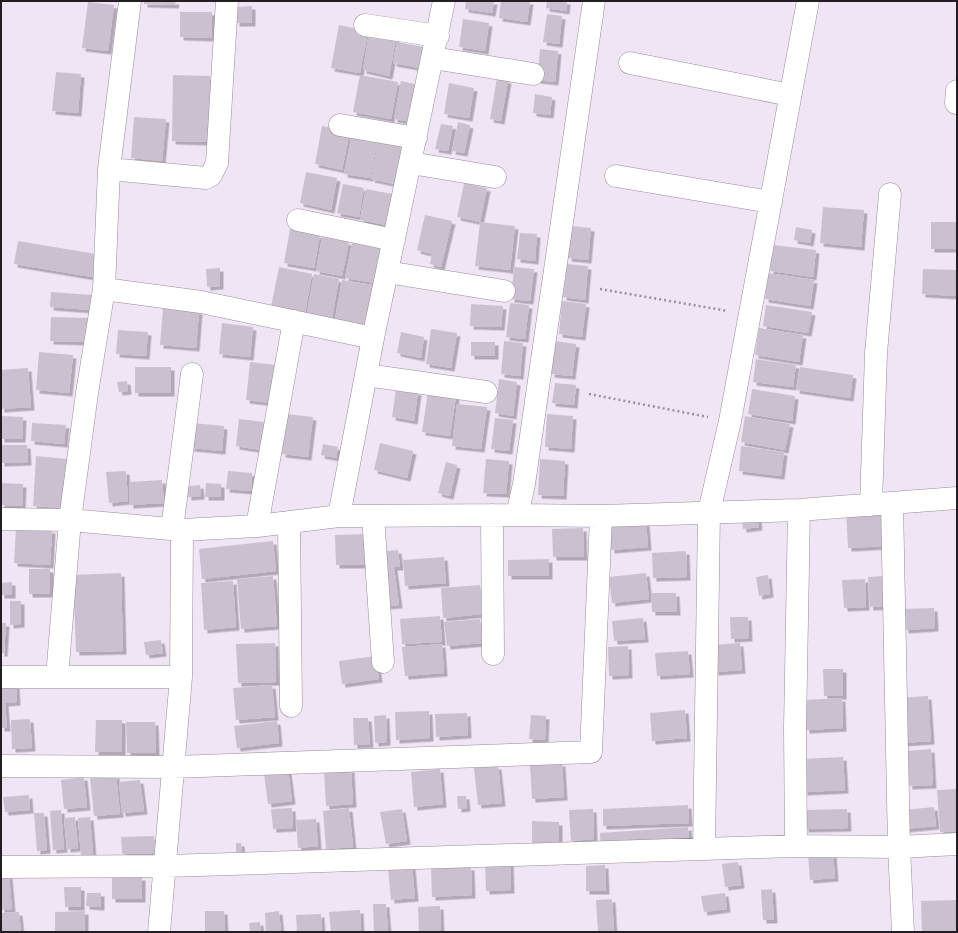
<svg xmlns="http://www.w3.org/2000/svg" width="958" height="933" viewBox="0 0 958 933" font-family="Bitter,serif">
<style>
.building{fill:#cbc0cf;filter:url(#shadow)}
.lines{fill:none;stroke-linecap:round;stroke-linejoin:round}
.street-casing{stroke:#968c9a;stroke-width:23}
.path{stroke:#98909c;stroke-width:2.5;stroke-dasharray:2 3;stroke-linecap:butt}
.street{stroke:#fff;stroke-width:22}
</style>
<defs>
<filter id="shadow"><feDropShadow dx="3.5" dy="3.5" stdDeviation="0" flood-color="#0004"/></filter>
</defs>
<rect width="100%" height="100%" fill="#f0e5f5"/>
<path class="building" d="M144,1h32l-1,4 -31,-1z
M466,1h28l-2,12 -27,-4z
M501,1h29l-3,21 -28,-4z
M547,1h20l-1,10 -20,-3z
M88,2l26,3 -6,46 -26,-3z
M252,6v17h-16v-16z
M180,12h32v26l-32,-1z
M547,14l15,2 -3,28 -16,-2z
M463,19l26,4 -4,28 -26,-4z
M339,25l29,6 -8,42 -29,-5z
M369,33l27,5 -7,38 -26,-6z
M397,42l27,5 -4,21 -27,-5z
M540,49l18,2 -3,31 -18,-2z
M56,72l25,2 -3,39 -26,-2z
M173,75l37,1 -1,66 -37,-1z
M360,75l38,7 -7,37 -38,-7z
M497,78l11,2 -7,41 -11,-2z
M401,81l18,4 -7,37 -18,-3z
M449,83l25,5 -5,30 -25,-4z
M535,94l17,3 -2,18 -17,-2z
M134,117l32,2 -4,42 -31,-3z
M458,122l12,3 -6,28 -12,-2z
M441,124l12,2 -5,25 -13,-2z
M322,126l28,5 -8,39 -27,-6z
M352,133l26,5 -8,40 -26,-4z
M379,138l28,5 -8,42 -28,-6z
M306,172l31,6 -6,32 -31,-7z
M464,183l23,5 -7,34 -23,-5z
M343,184l21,4 -5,29 -22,-4z
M366,189l26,5 -6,31 -26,-5z
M823,207l41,3 -3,37 -41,-4z
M425,215l27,6 -11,46 -11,-3 2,-10 -15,-4z
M480,222l35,4 -5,44 -35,-4z
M931,222h26v27h-26z
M571,226l20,2 -3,32 -20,-2z
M796,227l16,3 -2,13 -16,-3z
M290,229l30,6 -6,33 -30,-5z
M520,233l17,1 -2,27 -18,-2z
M322,237l27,5 -7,34 -26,-5z
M18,241l78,13 -4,23 -78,-13z
M352,243l29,5 -6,35 -30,-5z
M773,245l43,5 -3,27 -43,-6z
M567,264l21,2 -3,34 -22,-3z
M279,267l33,7 -7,39 -34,-6z
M514,267l20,2 -4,32 -19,-2z
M220,268v18l-13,1 -1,-18z
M923,269l34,1v26l-35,-2z
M768,273l46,7 -4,26 -45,-7z
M314,274l25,5 -7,39 -25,-5z
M342,280l30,5 -7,39 -30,-5z
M51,292l41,3 -1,15 -41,-3z
M562,301l24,3 -4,33 -23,-3z
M510,303l19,2 -4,34 -19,-2z
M471,304l32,2 -2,21 -31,-1z
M766,305l46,7 -4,21 -45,-7z
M163,308l36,3 -3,37 -36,-3z
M51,317l37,1 -1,24 -37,-1z
M222,323l31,4 -3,30 -31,-3z
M759,328l44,7 -4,27 -44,-7z
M431,329l26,4 -6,35 -25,-4z
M118,330l30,2 -2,24 -30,-2z
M401,332l23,5 -3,21 -24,-5z
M504,341l19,2 -3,33 -19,-2z
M555,341l21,3 -4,32 -21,-2z
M471,342h24v14h-24z
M39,352l34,3 -4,38 -33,-3z
M756,359l40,6 -3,22 -40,-5z
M250,362l26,3 -5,38 -25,-3z
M135,367h36v26h-36z
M800,367l53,8 -3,23 -54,-8z
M28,368l3,39 -30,2v-39z
M499,379l18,3 -4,34 -18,-3z
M127,381l1,10 -9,1 -2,-10z
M555,383l21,2 -2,20 -22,-2z
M396,389l22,3 -4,29 -22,-4z
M752,389l43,7 -3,25 -44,-7z
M428,392l28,4 -6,40 -28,-4z
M457,404l30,3 -6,42 -29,-3z
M286,414l27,3 -5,40 -26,-3z
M547,414l26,2 -2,33 -26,-2z
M1,416l22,1 -1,22h-21z
M745,416l45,8 -5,26 -44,-8z
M495,418l18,2 -4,31 -18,-2z
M239,419l25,3 -3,28 -25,-4z
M32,423l34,2 -2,19 -33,-3z
M193,423l31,3 -2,25 -31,-3z
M380,443l33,8 -6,27 -33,-8z
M323,444l15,3 -2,11 -15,-3z
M1,445h26l1,17 -27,1z
M741,446l43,6 -3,24 -42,-5z
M36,456l31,3 -3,49 -31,-2z
M486,459l23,2 -3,33 -23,-1z
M540,459l25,2 -2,35 -25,-1z
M446,462l11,3 -7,31 -12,-3z
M126,471l2,30 -19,2 -3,-31z
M228,471l24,2 -1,18 -25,-2z
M162,480l2,23 -34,2 -1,-23z
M1,483l22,1 -1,22 -21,-1z
M206,483l15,1v13h-16z
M200,485l1,11 -13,1 -1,-11z
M885,507l2,39 -39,2 -2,-39z
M758,518l1,9 -16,2 -1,-10z
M646,522l2,25 -37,3 -2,-26z
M16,528l36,2 -2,35 -36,-2z
M583,528l1,29h-31l-1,-28z
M369,534l1,31h-34l-1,-30z
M273,541l3,30 -74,8 -3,-30z
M398,550l2,17h-6l5,38 -15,1 -7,-54z
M686,551l1,26 -34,1 -1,-25z
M444,557l2,26 -41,3 -2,-26z
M549,559v17h-41v-16z
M29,569h21v25h-21z
M121,573l2,78 -47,1 -3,-77z
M646,573l3,26 -37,4 -3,-26z
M768,575l2,19 -11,2 -3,-19z
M273,576l4,50 -36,3 -4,-50z
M884,576l2,30 -16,1 -2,-30z
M865,579l1,28 -22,1 -2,-28z
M233,581l3,46 -32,3 -3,-47z
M12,582v13h-11v-12z
M480,585l2,29 -39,4 -2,-30z
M651,593h25l1,19h-25z
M10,601h11v23l-11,1z
M934,608l1,20 -30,2 -1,-21z
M440,616l2,26 -40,2 -2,-25z
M730,617h18l1,21 -18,1z
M643,618l2,21 -31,2 -2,-20z
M480,619l2,24 -35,3 -3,-24z
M1,623h5l-2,30h-3z
M161,640l2,13 -17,2 -2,-13z
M275,643l1,39 -38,1 -2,-39z
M740,643l2,27 -27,2 -1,-27z
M442,644l2,29 -39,3 -3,-29z
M628,646l1,29 -20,1 -1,-29z
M688,651l2,23 -33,2 -2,-23z
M376,656l3,23 -37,5 -3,-23z
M823,669h20v27h-19z
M1,685h15l1,17 -12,1 2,25h-6z
M272,685l3,32 -39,3 -3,-32z
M928,696l3,45 -30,2 -3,-45z
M842,698l1,30 -37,2 -2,-30z
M685,710l2,28 -35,3 -2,-28z
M429,711l1,27 -34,2 -1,-28z
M467,713l1,22 -32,2 -1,-23z
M386,715l1,27 -12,1 -1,-27z
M531,715l15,1 -1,24 -16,-1z
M353,718h15l2,26 -16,1z
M30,719l2,29 -20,1 -1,-29z
M96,720h26v32h-27z
M277,721l2,22 -42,5 -3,-22z
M126,722h29l1,31h-29z
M931,749l2,36 -24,1 -2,-35z
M843,757l2,33 -41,2 -1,-33z
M562,763l2,34 -32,2 -2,-34z
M498,766l4,37 -24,2 -4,-37z
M351,769l2,35 -27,2 -2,-35z
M440,769l3,35 -29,3 -3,-35z
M288,770l4,31 -24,3 -4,-30z
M116,775l4,39 -26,2 -4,-39z
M84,777l3,30 -23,2 -3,-29z
M140,780l4,31 -22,2 -3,-31z
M957,789v42l-17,1 -3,-42z
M29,795l1,15 -25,2 -2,-15z
M457,796h9l1,12 -9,1z
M688,805l1,18 -86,3v-17z
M934,807l2,19 -31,3 -1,-19z
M292,808l1,20 -20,1 -2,-20z
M349,808l4,39 -27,2 -3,-38z
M402,809l5,32 -21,3 -6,-32z
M593,809l1,30 -23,2 -2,-31z
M847,809l1,19 -43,1v-19z
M61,810l3,39 -11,1 -3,-39z
M34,813h10l3,37 -10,1z
M75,817l3,31 -11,1 -3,-31z
M90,817l3,37 -12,2 -3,-38z
M316,819l2,27 -20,2 -2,-28z
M532,821l27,1v24h-27z
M688,827l1,15 -88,6 -1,-15z
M154,836l1,17 -33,1 -1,-17z
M236,843h5l1,9 -6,1z
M833,853l2,25 -25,2 -2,-25z
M485,862h25l1,28 -25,1z
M738,862l3,23 -16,2 -3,-23z
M605,865l1,26h-20v-25z
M412,866l3,32 -24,2 -3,-32z
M471,867l1,28 -40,2 -1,-29z
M9,875l3,34 -11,1v-34z
M142,877v22h-30v-21z
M64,887h17v20h-16z
M772,889l2,31h-11l-2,-30z
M87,893h14v14l-15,-1z
M725,893l2,16 -23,3 -3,-16z
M612,899l2,33h-16l-2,-32z
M957,900v32h-35l-1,-31z
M373,904h13l2,28h-14z
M440,906l1,26h-22l-1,-25z
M360,910l1,22h-30l-2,-20z
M85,911v21h-30v-20z
M205,911h19l1,21h-20z
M279,911l2,21h-15l-1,-19z
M19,912l2,20h-20v-19z
M321,914l1,18h-25l-1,-17z
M260,922l1,10h-11l-1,-9z"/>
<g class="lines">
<g class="street-casing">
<path id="street" d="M365,25l73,11
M433,58l100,16
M630,63l160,32
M957,91l-1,12h1
M340,125l76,13
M411,163l84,14
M109,169l97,9 5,-3 6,-12 10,-162
M616,176l155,26
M298,220l96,20
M387,272l117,19
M104,289l97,13 172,36
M366,375l120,17
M892,504l7,343 4,85
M871,505l5,-152 14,-159
M799,510l-4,218 1,118 103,1 58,-3
M492,515l1,139
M517,515l7,-31 70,-483
M339,516l34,-178 71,-337
M373,516l10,146
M1,519l69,1 112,10 75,-4 82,-10 178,-1 84,1 198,-6 158,-12
M289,522l2,184
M257,526l37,-205
M172,529l20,-155
M1,677h180
M57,677l13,-157 17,-127 17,-104 5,-120 21,-168
M1,766l173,1 417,-15 10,-236
M704,849l5,-337 21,-91 78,-420
M1,867l165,-1 630,-20
M159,932l22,-255 1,-147"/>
</g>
<path class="path" d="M600,289l128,22
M589,394l119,23"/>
<use href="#street" class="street"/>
</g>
<rect width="958" height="933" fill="none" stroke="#211d22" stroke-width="4"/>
</svg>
